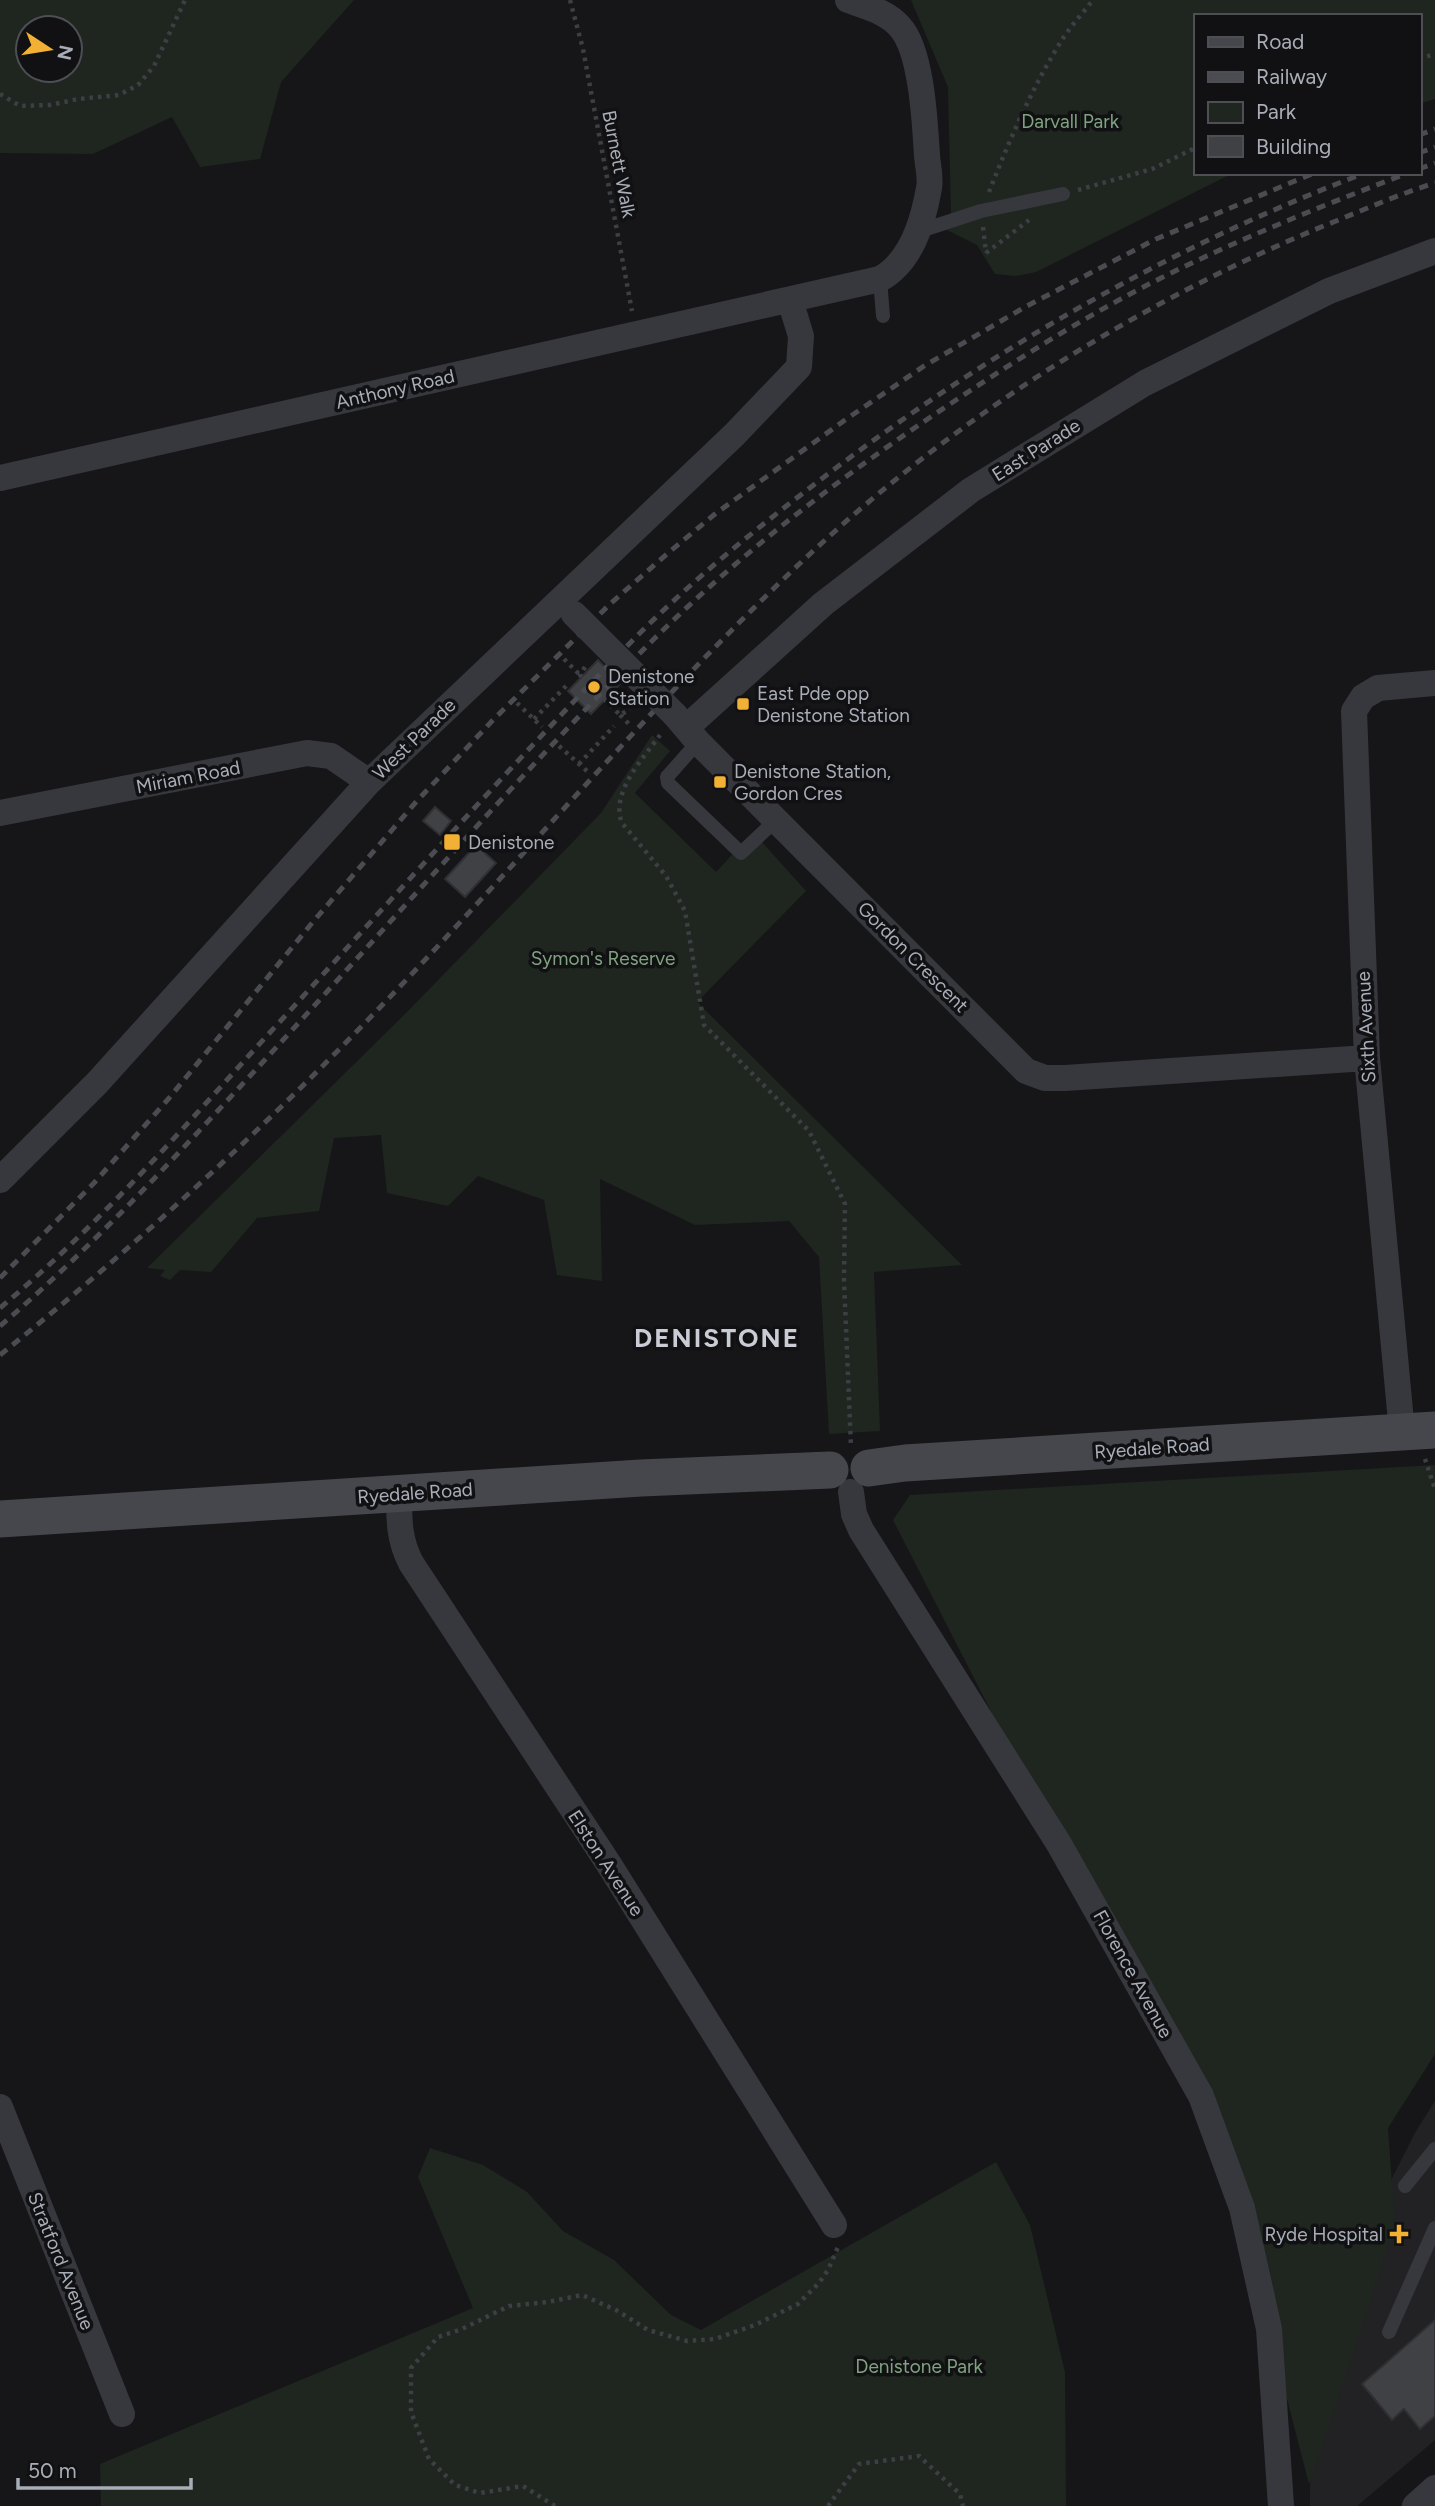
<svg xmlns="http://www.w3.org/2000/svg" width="1435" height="2506" viewBox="0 0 1435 2506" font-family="Figtree,sans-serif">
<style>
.built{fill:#222225}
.green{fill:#1e261f;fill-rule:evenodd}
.building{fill:#404145;stroke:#303034;stroke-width:2}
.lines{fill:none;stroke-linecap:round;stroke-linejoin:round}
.path{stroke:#3d3f44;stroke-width:4.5;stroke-dasharray:3.5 5;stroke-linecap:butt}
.lane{stroke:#37383d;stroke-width:14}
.street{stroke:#37383d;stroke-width:26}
.secondary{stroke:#45474d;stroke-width:37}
.rail{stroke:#4a4c52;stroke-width:5;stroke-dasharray:9 7;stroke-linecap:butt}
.street-bridge{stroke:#37383d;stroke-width:26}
.poi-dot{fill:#f2b134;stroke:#111113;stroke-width:2.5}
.labels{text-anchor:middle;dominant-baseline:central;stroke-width:7;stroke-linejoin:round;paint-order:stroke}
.park-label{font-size:19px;fill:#7fa381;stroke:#111113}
.street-label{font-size:19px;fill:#a8adb8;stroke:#111113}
.poi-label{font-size:19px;fill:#a8adb8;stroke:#111113;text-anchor:start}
.district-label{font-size:26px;font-weight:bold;letter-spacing:2px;fill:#c9ccd4;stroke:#111113}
</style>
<rect width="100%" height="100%" fill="#161618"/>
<path class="built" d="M1435,2101v339l-78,66h-47l1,-168 105,-207z"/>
<path class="green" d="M0,0h354l-73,82 -21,77 -60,8 -28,-50 -79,37 -93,-1zM28,28h42v42h-42z
M911,0h524v99l-16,5v-88h-224v157h38l-197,99 -20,4 -21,-2 -18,-29 -32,-16 6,-15 -3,-127z
M652,735l18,16 -35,42 81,79 37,-40 53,59 -109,111 265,263 -88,7 6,159 -51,3 -10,-177 -30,-36 -94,4 -95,-46 2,102 -45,-6 -13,-75 -66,-24 -30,30 -61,-13 -6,-58 -47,3 -15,73 -62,7 -46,54 -31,-2 -10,10 -10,-4 5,-6 -18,-2 259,-255 195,-200z
M1435,1465v589l-47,74 7,98 -86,258 -96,-372 -154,-268 -166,-324 17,-25z
M430,2148l53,17 44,27 36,39 51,29 57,55 30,15 295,-168 34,63 35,147 1,134h-965l-1,-42 373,-156 -55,-131z"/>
<path class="building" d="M598,660l23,23 -30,31 -23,-23z
M435,807l16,14 -11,14 -17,-14z
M476,845l20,18 -31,34 -20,-18z
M1435,2320v96l-15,13 -16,-20 -12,11 -30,-36z"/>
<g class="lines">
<path class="path" d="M570,0l13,49 49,262
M1419,59l16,-5
M0,94l20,12 30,-1 28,-6 41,-4 19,-10 16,-19 31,-66
M1078,190l74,-21 43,-21
M989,192c20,-51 42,-102 71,-149 9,-15 22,-29 33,-43
M983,227l3,26
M986,253l43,-33
M564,659l16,16
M585,667l-5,8 6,6
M604,699l16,16 10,-6
M517,703l25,24
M620,715l10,10
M534,719l35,-36
M660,735c-17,24 -50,57 -38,88l44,53 19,35 19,114 105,106 36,73 -1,76 7,167
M559,746l29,26
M579,764l35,-38
M1425,1459l10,30
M555,2506l-32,-20 -43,7 -25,-8 -26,-26 -18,-47v-44l27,-31 24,-8 47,-23 39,-4 34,-7 34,15 32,20 39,11 28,-2 40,-14 43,-21 21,-21 9,-13 10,-23
M828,2506l31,-42 60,-8 41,38 3,12"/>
<path class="lane" d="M917,232l64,-21 82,-17
M880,279l3,37
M698,742l-31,35 1,6 73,70 35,-33
M1405,2186l30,-37
M1389,2332l46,-104"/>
<path class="street" d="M0,478l880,-199c31,-17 43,-56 49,-91 2,-10 -1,-21 -2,-32 -2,-32 -5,-105 -27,-129 -12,-15 -34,-20 -52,-27
M675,715l23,27 328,329 19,7h20l302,-20
M687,727l136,-123 148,-114 174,-107 184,-92 106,-40
M0,813l307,-60 24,3 38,26
M0,1180l97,-97 272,-301 365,-347 65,-68 2,-31 -11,-36
M1402,1432l-35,-374 -13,-347 9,-14 15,-9 57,-5
M851,1492l3,22 7,16 198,314 142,252 41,112 27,121 12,177
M399,1495c0,25 0,45 12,68l199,303 224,359
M0,2107l122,307
M1415,2506l20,-18"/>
<path class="secondary" d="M869,1468l36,-5 530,-33
M0,1519l641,-41 189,-8"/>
<path class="rail" d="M1419,135l16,-6
M1419,153l16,-6
M1419,169l16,-6
M0,1278l94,-95 76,-86 142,-174 104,-121 77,-82 117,-116 58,-51 47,-39 130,-94 79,-54 101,-59 131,-68 158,-66
M0,1308c92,-77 173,-168 253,-257 126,-137 249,-277 379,-410 60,-61 125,-113 192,-164 167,-127 345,-230 541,-304
M0,1326c94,-80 178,-172 261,-262 127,-138 251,-281 383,-415 91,-92 195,-171 303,-243 69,-46 140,-91 214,-128 80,-40 163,-73 247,-105
M0,1355c137,-110 267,-229 388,-356 137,-143 264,-295 407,-431 152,-145 332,-260 526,-341 38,-15 75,-32 114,-44"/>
<path class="street-bridge" d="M574,614l100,100"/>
</g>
<g class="poi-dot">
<circle cx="594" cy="687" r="7"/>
<rect x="736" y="697" width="14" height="14" rx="3.5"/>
<rect x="713" y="775" width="14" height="14" rx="3.5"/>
<rect x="443" y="833" width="18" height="18" rx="3.5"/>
<path d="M1395.5 2223.5h7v7h7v7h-7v7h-7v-7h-7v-7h7z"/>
</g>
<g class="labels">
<g class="park-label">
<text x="1070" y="121">Darvall Park</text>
<text x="603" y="958">Symon's Reserve</text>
<text x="919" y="2366">Denistone Park</text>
</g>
<g class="street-label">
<text transform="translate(619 164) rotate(79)">Burnett Walk</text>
<text transform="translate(395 389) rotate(-13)">Anthony Road</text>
<text transform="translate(1036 450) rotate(-32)">East Parade</text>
<text transform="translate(414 739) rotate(-44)">West Parade</text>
<text transform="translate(188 777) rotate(-11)">Miriam Road</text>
<text transform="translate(913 957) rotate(45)">Gordon Crescent</text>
<text transform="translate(1366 1027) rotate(-93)">Sixth Avenue</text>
<text transform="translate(1152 1448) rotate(-4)">Ryedale Road</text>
<text transform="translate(415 1493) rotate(-4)">Ryedale Road</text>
<text transform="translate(606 1863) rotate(57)">Elston Avenue</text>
<text transform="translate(1133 1974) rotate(61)">Florence Avenue</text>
<text transform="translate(61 2261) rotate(68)">Stratford Avenue</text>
</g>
<g class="poi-label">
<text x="608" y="676">Denistone<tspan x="608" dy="22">Station</tspan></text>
<text x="757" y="693">East Pde opp<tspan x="757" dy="22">Denistone Station</tspan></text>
<text x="734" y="771">Denistone Station,<tspan x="734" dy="22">Gordon Cres</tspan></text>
<text x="468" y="842">Denistone</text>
<text x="1383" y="2234" text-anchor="end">Ryde Hospital</text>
</g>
<g class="district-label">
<text x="717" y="1338">DENISTONE</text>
</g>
</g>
<rect x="1194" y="14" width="228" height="161" fill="#111113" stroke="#4d4f55" stroke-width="2"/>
<rect x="1208" y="37" width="35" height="10" fill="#45474d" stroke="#4d4f55" stroke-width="2"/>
<text x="1256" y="49" font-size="21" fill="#a8adb8">Road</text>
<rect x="1208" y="72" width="35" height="10" fill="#4a4c52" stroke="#4d4f55" stroke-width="2"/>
<text x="1256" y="84" font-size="21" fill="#a8adb8">Railway</text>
<rect x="1208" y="102" width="35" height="21" fill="#1e261f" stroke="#4d4f55" stroke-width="2"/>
<text x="1256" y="119" font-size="21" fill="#a8adb8">Park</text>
<rect x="1208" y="136" width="35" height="21" fill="#404145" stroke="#4d4f55" stroke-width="2"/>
<text x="1256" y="154" font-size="21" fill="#a8adb8">Building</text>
<g transform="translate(49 49) rotate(102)"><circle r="33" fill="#111113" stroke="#4d4f55" stroke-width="2"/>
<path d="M0-5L12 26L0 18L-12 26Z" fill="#f2b134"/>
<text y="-10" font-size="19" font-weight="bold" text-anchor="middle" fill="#a8adb8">N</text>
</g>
<path d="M18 2478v10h173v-10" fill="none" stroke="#a8adb8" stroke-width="3.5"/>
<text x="28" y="2478" font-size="21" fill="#a8adb8" stroke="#111113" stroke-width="5" paint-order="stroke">50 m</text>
</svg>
